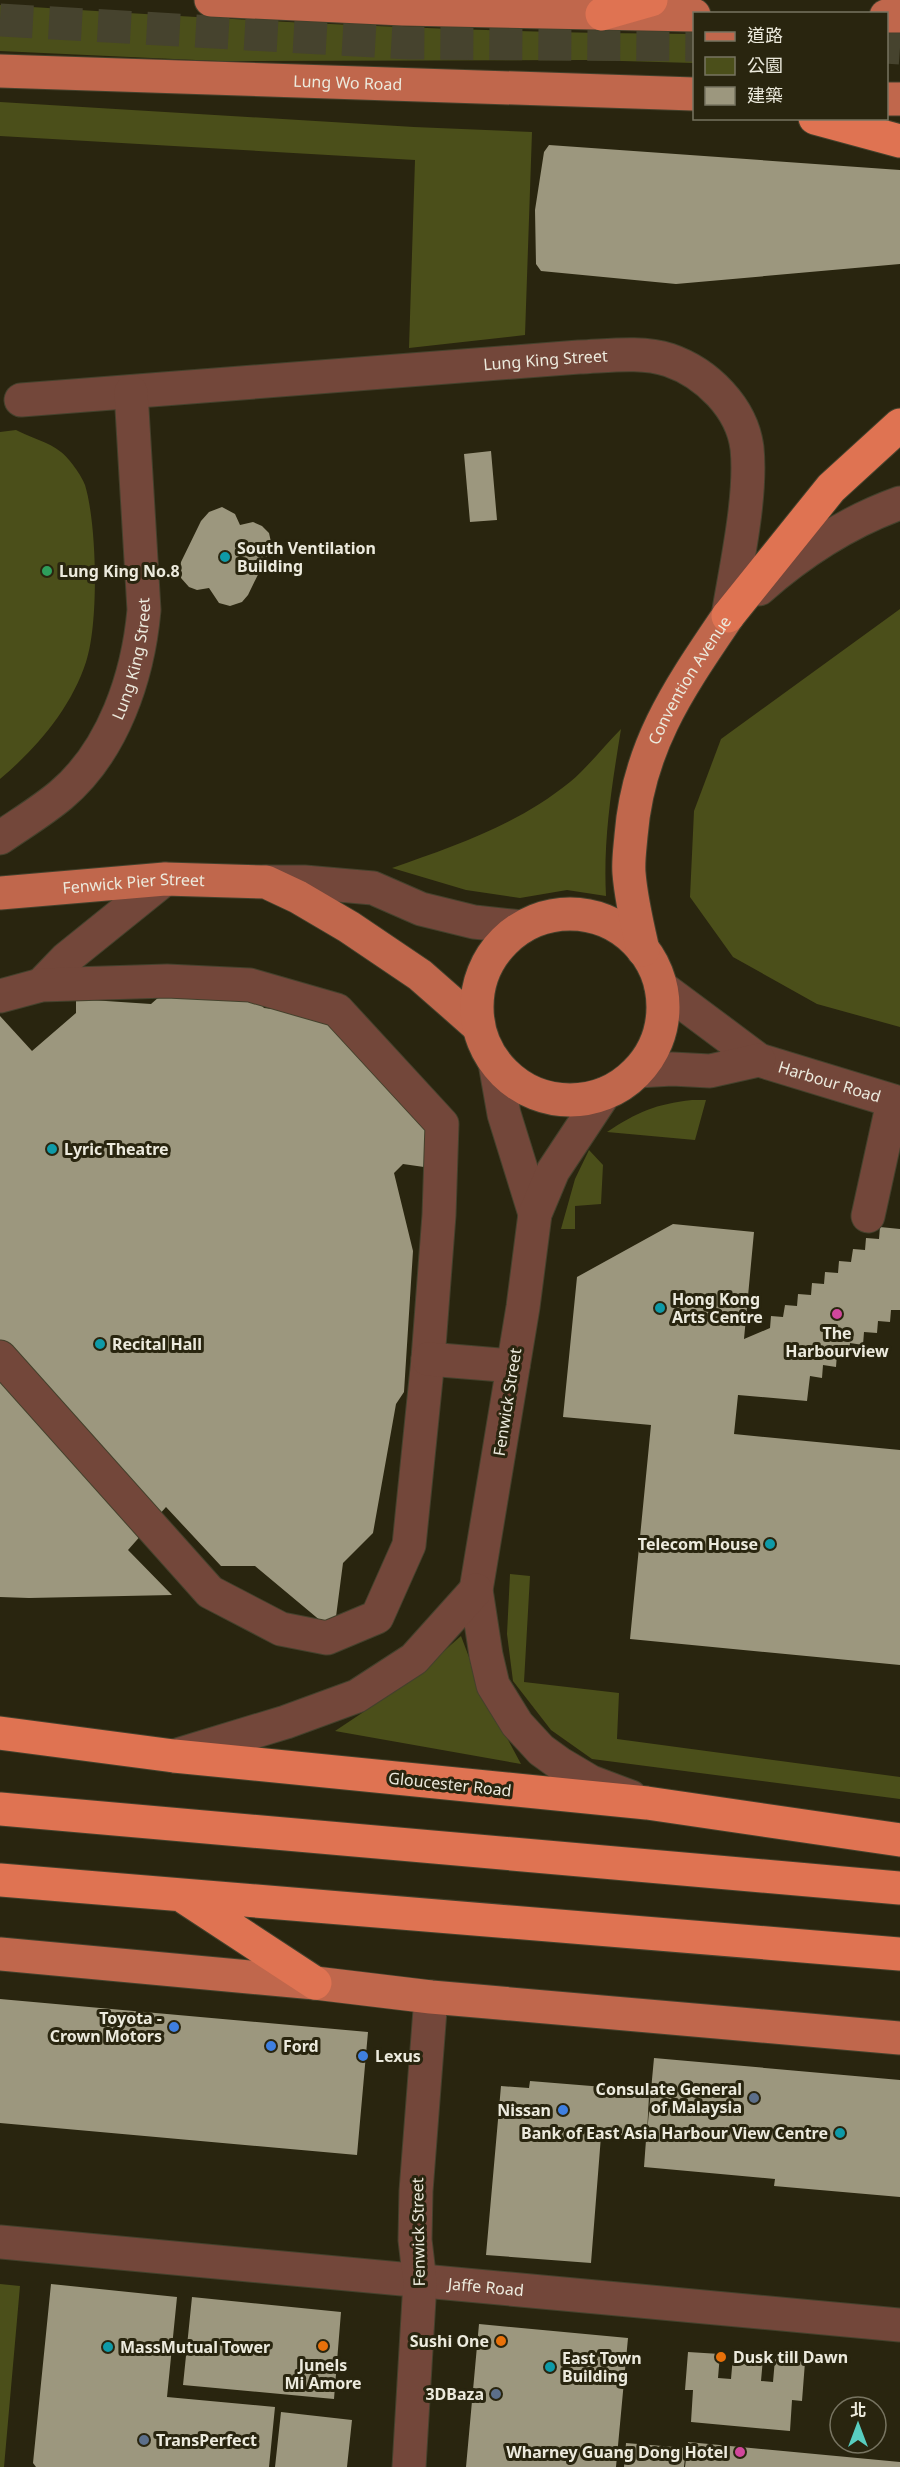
<svg xmlns="http://www.w3.org/2000/svg" width="900" height="2467" viewBox="0 0 900 2467" font-family="'Noto Sans','Noto Sans TC',sans-serif">
<style>
.green{fill:#4b4f1a}
.building{fill:#9c977e}
.lines{fill:none;stroke-linecap:round;stroke-linejoin:round}
.highway-tunnel{stroke:#46432e;stroke-width:33;stroke-dasharray:33 16;stroke-linecap:butt}
.minor-casing{stroke:#44412c;stroke-width:35}
.major-casing{stroke:#44412c;stroke-width:35}
.highway-casing{stroke:#44412c;stroke-width:35}
.minor{stroke:#73473a;stroke-width:33}
.major{stroke:#c0674c;stroke-width:33}
.highway{stroke:#df7352;stroke-width:33}
.culture-dot{fill:#0f9aa8;stroke:#29250f;stroke-width:2}
.leisure-dot{fill:#2e9e5b;stroke:#29250f;stroke-width:2}
.hotel-dot{fill:#d1479c;stroke:#29250f;stroke-width:2}
.shop-dot{fill:#3f7fe0;stroke:#29250f;stroke-width:2}
.service-dot{fill:#5c6f8a;stroke:#29250f;stroke-width:2}
.food-dot{fill:#e8710a;stroke:#29250f;stroke-width:2}
.labels{text-anchor:middle;dominant-baseline:central;stroke-width:6;stroke-linejoin:round;paint-order:stroke}
.street-label{font-size:16px;fill:#eceadd;stroke:#29250f}
.poi-label{font-size:16px;font-weight:bold;fill:#eceadd;stroke:#29250f;text-anchor:start}
</style>
<rect width="100%" height="100%" fill="#29250f"/>
<path class="green" d="M0,5c231,15 463,28 694,29v29l-108,-3 -369,1 -217,-10z
M0,102l414,25 118,5 -7,203 -116,13 6,-188 -415,-24z
M16,430c13,7 33,12 45,22 8,6 21,24 24,33 12,39 14,139 1,177 -15,46 -49,86 -86,117v-347z
M900,609v418l-83,-23 -84,-47 -43,-60 4,-86 27,-72z
M621,729c-9,56 -18,110 -15,167l-39,-6 -47,8 -54,-8 -74,-22c63,-22 125,-43 178,-86 18,-15 34,-36 51,-53z
M692,1100h14l-11,40 -88,-8c30,-20 49,-28 85,-32z
M589,1150l14,15 -2,39 -26,2v23h-14l14,-50z
M510,1574l20,2 -6,106 95,11 -2,46 283,38v22l-308,-40 -41,-29 -38,-49 -6,-47z
M461,1636l20,53 40,75 -186,-33 75,-50z
M0,2284l20,2 -16,181h-4z"/>
<path class="building" d="M549,145l351,25v94l-224,20 -135,-13 -5,-7 -1,-54 9,-58z
M491,451l6,69 -27,2 -6,-68z
M222,507l13,7 5,11 13,-3 9,4 7,7 2,9 -2,10 -21,43 -6,7 -12,4 -11,-3 -10,-15 -12,2 -8,-3 -8,-9 -1,-8 1,-8 20,-41 8,-9z
M167,990l84,4 13,14 68,8 102,105 -3,47 -28,-4 -9,9 19,78 -9,141 -8,12 -23,129 -30,30 -9,69 -79,-66h-34l-55,-59 -38,43 44,45 -143,3 -29,-1v-581l32,35 44,-38v-14l75,5z
M673,1224l81,8 -10,107 26,-11 1,-12 12,1 2,-12 12,1 1,-12 13,1 1,-12 12,1 1,-12 13,1 1,-12 12,1 2,-13 12,1 1,-12 13,1 1,-12 20,2v81h-9l-1,12 -12,-1 -1,12 -13,-1 -1,13 -13,-2 -1,13 -12,-2 -1,13 -13,-2 -1,13 -12,-2 -3,25 -69,-6 -4,39 166,16v215l-270,-26 21,-214 -88,-8 14,-140z
M0,1999l368,33 -11,123 -357,-32z
M654,2058l246,22v117l-126,-11 1,-7 -131,-12 2,-27 -45,-4 -10,127 -105,-8 15,-169 28,2 1,-7 86,7v6l33,2 -2,37z
M51,2284l126,13 -10,100 108,10 -6,60h-233l-3,-4z
M192,2297l149,15 -7,87 -151,-14z
M479,2324l149,14 -12,129h-150z
M688,2352l32,2 -2,24 13,1 2,-23 30,2 -2,23 12,1 2,-23 30,3 -3,39 -10,-1 -2,31 -99,-9 2,-32h-8z
M281,2412l71,8 -5,47h-72z
M688,2442l212,20v5h-215z
M626,2443l60,5 -2,19h-60z"/>
<g class="lines">
<path class="highway-tunnel" d="M0,20l409,23 285,2
M886,47l14,1"/>
<g class="minor-casing">
<g id="minor">
<path id="s1" d="M21,400l558,-43c29,-1 62,-6 90,3 38,13 73,48 78,88 5,48 -11,119 -19,168"/>
<path d="M759,589c42,-37 88,-67 141,-86"/>
<path id="s2" d="M0,838c20,-14 42,-27 61,-43 52,-44 77,-118 83,-185l-13,-218"/>
<path d="M266,882h38l69,6 48,21 53,13 48,5"/>
<path d="M41,985l26,-27 98,-79"/>
<path id="s3" d="M661,987l98,73 141,43"/>
<path d="M0,996l41,-11 126,-4 83,4 87,25 105,114 -3,91 -11,144 -19,186 -32,72 -50,21 -46,-9 -71,-37 -210,-235"/>
<path d="M495,1063l9,51 31,100"/>
<path d="M638,1071l34,-2 38,2 49,-11"/>
<path d="M604,1094l-51,77 -18,43 -12,93 -47,283 10,65 7,30 24,39 24,26 18,13 32,19 40,15"/>
<path d="M868,1216l25,-114"/>
<path d="M428,1359l85,7"/>
<path d="M174,1756l112,-34 71,-26 57,-37 62,-69"/>
<path id="s4" d="M0,2242l900,83"/>
<path d="M409,2467l11,-185 -5,-42 1,-49 15,-194"/>
</g>
</g>
<g class="major-casing">
<g id="major">
<path d="M211,0l192,9 291,6"/>
<path d="M886,16h14"/>
<path id="s5" d="M0,71l694,23"/>
<path d="M886,99h14"/>
<path id="s6" d="M0,893l165,-14 101,3 32,15 51,30 71,48 58,51"/>
<circle cx="570" cy="1007" r="93"/>
<path id="s7" d="M643,950c-6,-26 -12,-51 -14,-77 -1,-12 1,-25 2,-37 7,-90 49,-149 97,-220"/>
<path d="M0,1954l315,29 116,14 469,41"/>
</g>
</g>
<g class="highway-casing">
<path id="highway" d="M602,14l49,-14
M815,118l85,23
M728,616l103,-128 69,-63
M0,1733l174,23 473,47 253,37
M0,1809l900,79
M0,1880l900,74
M184,1897l131,86"/>
</g>
<use href="#minor" class="minor"/>
<use href="#major" class="major"/>
<use href="#highway" class="highway"/>
</g>
<g class="culture-dot">
<circle cx="225" cy="557" r="6"/>
<circle cx="52" cy="1149" r="6"/>
<circle cx="660" cy="1308" r="6"/>
<circle cx="100" cy="1344" r="6"/>
<circle cx="770" cy="1544" r="6"/>
<circle cx="840" cy="2133" r="6"/>
<circle cx="108" cy="2347" r="6"/>
<circle cx="550" cy="2367" r="6"/>
</g>
<circle class="leisure-dot" cx="47" cy="571" r="6"/>
<g class="hotel-dot">
<circle cx="837" cy="1314" r="6"/>
<circle cx="740" cy="2452" r="6"/>
</g>
<g class="shop-dot">
<circle cx="174" cy="2027" r="6"/>
<circle cx="271" cy="2046" r="6"/>
<circle cx="363" cy="2056" r="6"/>
<circle cx="563" cy="2110" r="6"/>
</g>
<g class="service-dot">
<circle cx="754" cy="2098" r="6"/>
<circle cx="496" cy="2394" r="6"/>
<circle cx="144" cy="2440" r="6"/>
</g>
<g class="food-dot">
<circle cx="501" cy="2341" r="6"/>
<circle cx="323" cy="2346" r="6"/>
<circle cx="721" cy="2357" r="6"/>
</g>
<g class="labels">
<g class="street-label">
<text stroke="none"><textPath href="#s5" startOffset="348">Lung Wo Road</textPath></text>
<text stroke="none"><textPath href="#s1" startOffset="526">Lung King Street</textPath></text>
<text stroke="none"><textPath href="#s2" startOffset="232">Lung King Street</textPath></text>
<text stroke="none"><textPath href="#s7" startOffset="284">Convention Avenue</textPath></text>
<text stroke="none"><textPath href="#s6" startOffset="134">Fenwick Pier Street</textPath></text>
<text stroke="none"><textPath href="#s3" startOffset="196">Harbour Road</textPath></text>
<text transform="translate(507 1402) rotate(-81)">Fenwick Street</text>
<text transform="translate(450 1784) rotate(6)">Gloucester Road</text>
<text transform="translate(418 2232) rotate(-91)">Fenwick Street</text>
<text stroke="none"><textPath href="#s4" startOffset="488">Jaffe Road</textPath></text>
</g>
<g class="poi-label">
<text x="237" y="548">South Ventilation<tspan x="237" dy="18">Building</tspan></text>
<text x="59" y="571">Lung King No.8</text>
<text x="64" y="1149">Lyric Theatre</text>
<text x="672" y="1299">Hong Kong<tspan x="672" dy="18">Arts Centre</tspan></text>
<text x="837" y="1333" text-anchor="middle">The<tspan x="837" dy="18">Harbourview</tspan></text>
<text x="112" y="1344">Recital Hall</text>
<text x="758" y="1544" text-anchor="end">Telecom House</text>
<text x="162" y="2018" text-anchor="end">Toyota -<tspan x="162" dy="18">Crown Motors</tspan></text>
<text x="283" y="2046">Ford</text>
<text x="375" y="2056">Lexus</text>
<text x="742" y="2089" text-anchor="end">Consulate General<tspan x="742" dy="18">of Malaysia</tspan></text>
<text x="551" y="2110" text-anchor="end">Nissan</text>
<text x="828" y="2133" text-anchor="end">Bank of East Asia Harbour View Centre</text>
<text x="489" y="2341" text-anchor="end">Sushi One</text>
<text x="120" y="2347">MassMutual Tower</text>
<text x="733" y="2357">Dusk till Dawn</text>
<text x="562" y="2358">East Town<tspan x="562" dy="18">Building</tspan></text>
<text x="323" y="2365" text-anchor="middle">Junels<tspan x="323" dy="18">Mi Amore</tspan></text>
<text x="484" y="2394" text-anchor="end">3DBaza</text>
<text x="156" y="2440">TransPerfect</text>
<text x="728" y="2452" text-anchor="end">Wharney Guang Dong Hotel</text>
</g>
</g>
<rect x="693" y="12" width="195" height="108" fill="#29250f" stroke="#777461" stroke-width="1.5"/>
<rect x="705" y="32" width="30" height="9" fill="#c0674c" stroke="#777461" stroke-width="1.5"/>
<text x="747" y="42" font-size="18" fill="#eceadd">道路</text>
<rect x="705" y="57" width="30" height="18" fill="#4b4f1a" stroke="#777461" stroke-width="1.5"/>
<text x="747" y="72" font-size="18" fill="#eceadd">公園</text>
<rect x="705" y="87" width="30" height="18" fill="#9c977e" stroke="#777461" stroke-width="1.5"/>
<text x="747" y="102" font-size="18" fill="#eceadd">建築</text>
<g transform="translate(858 2425)"><circle r="28" fill="#29250f" stroke="#777461" stroke-width="1.5"/>
<path d="M0-4.5L10 22L0 15L-10 22Z" fill="#58cec0"/>
<text y="-9" font-size="16" font-weight="bold" text-anchor="middle" fill="#eceadd">北</text>
</g>
</svg>
